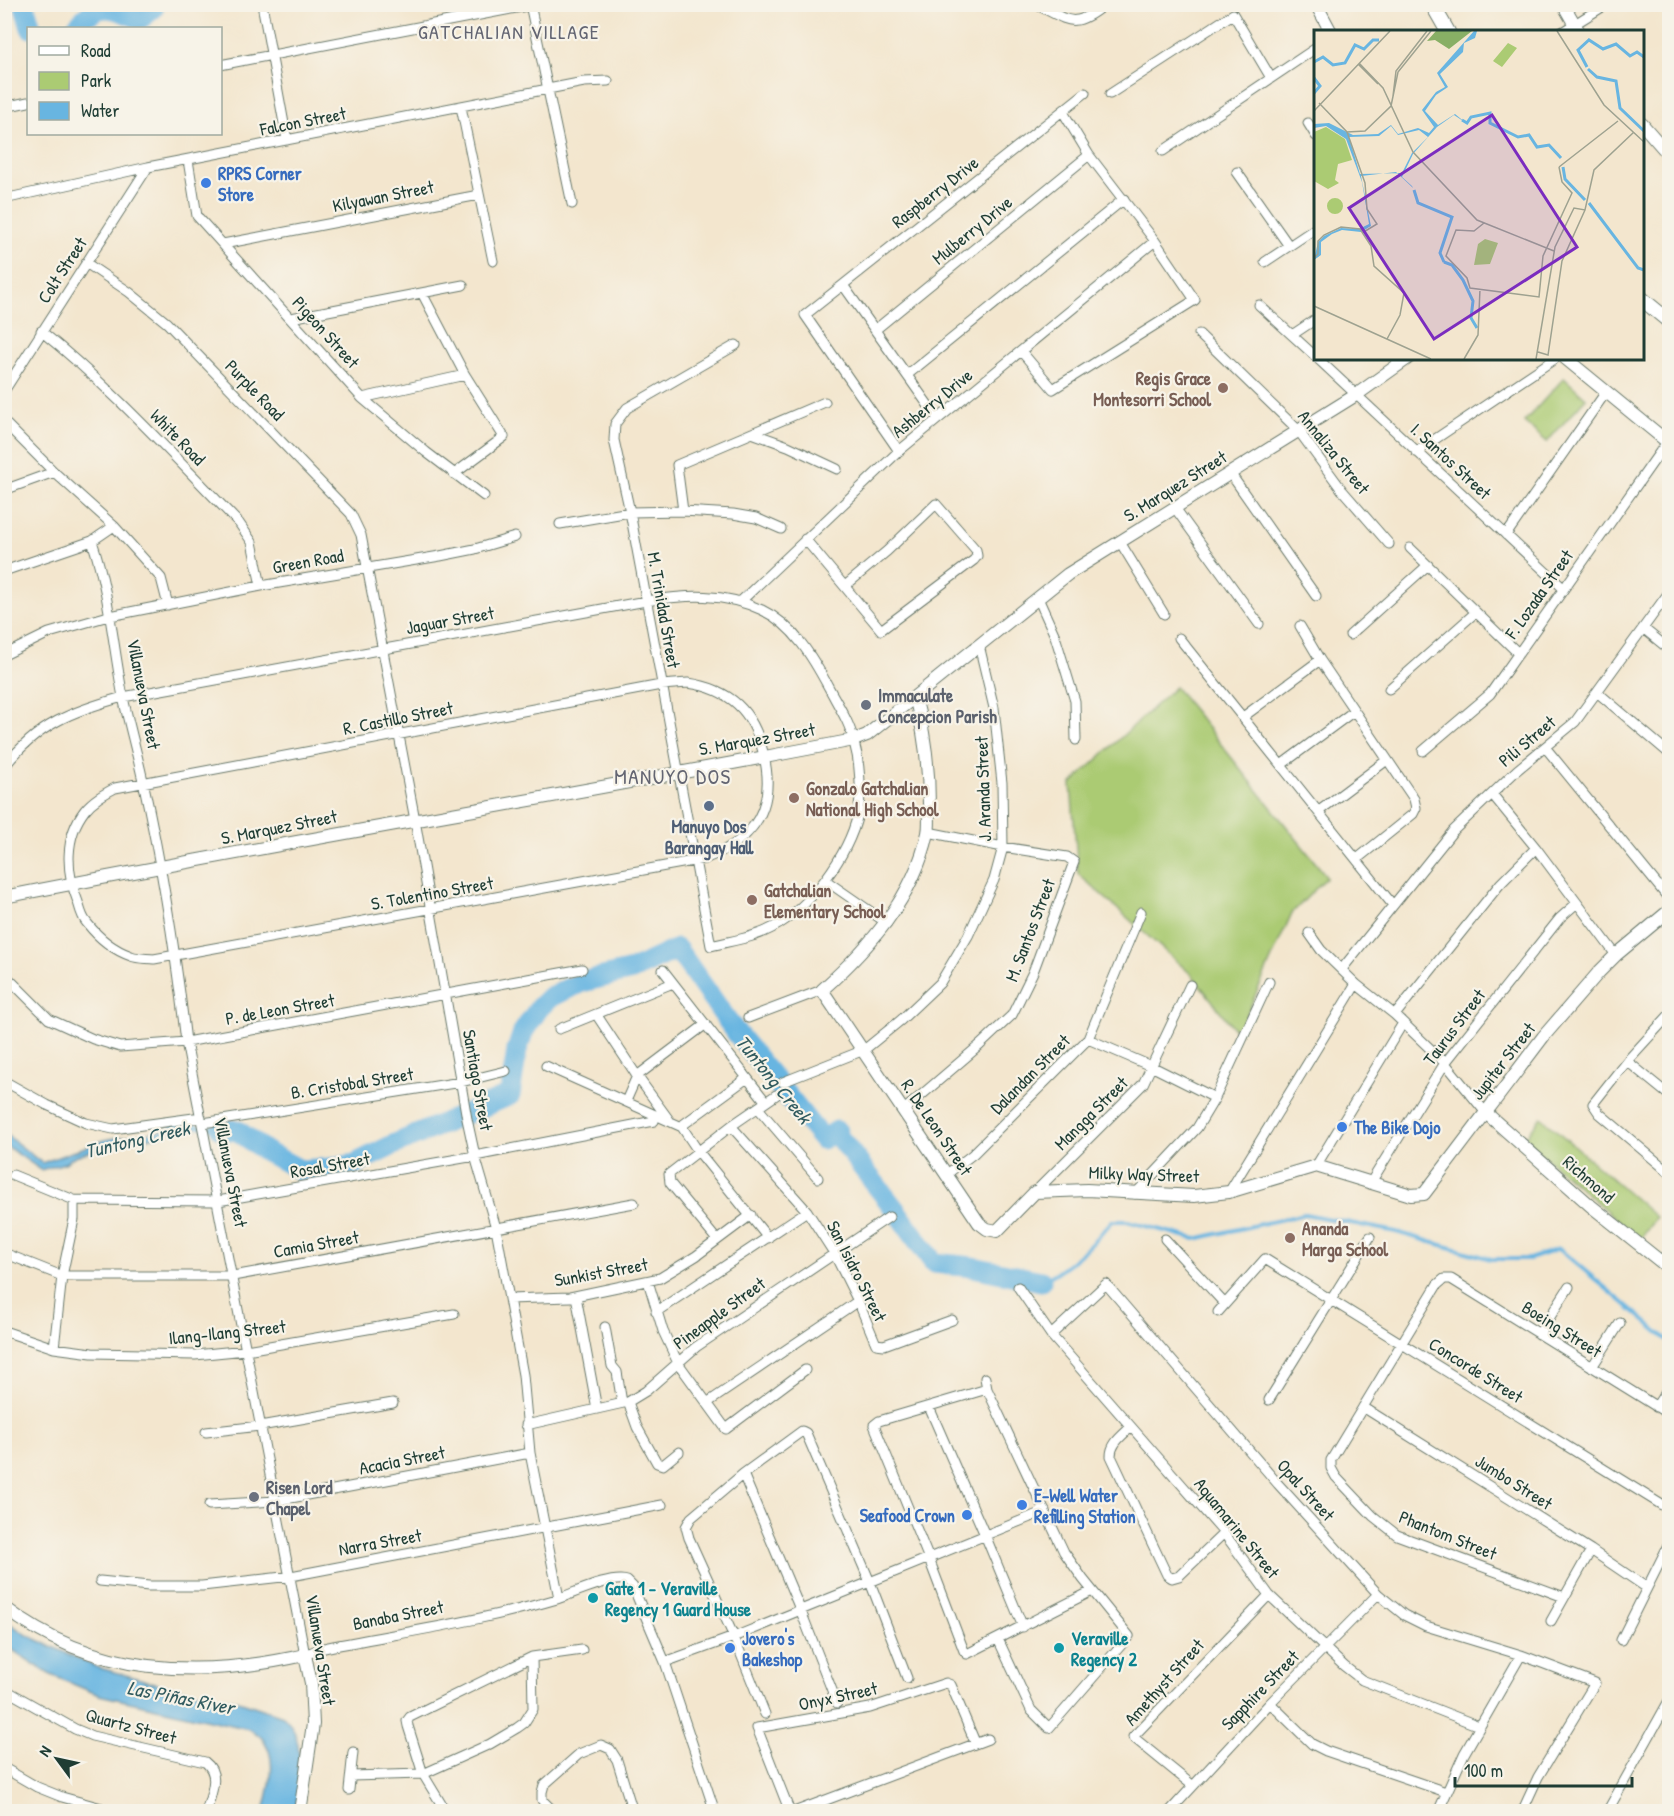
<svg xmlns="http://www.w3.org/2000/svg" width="1674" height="1816" viewBox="0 0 1674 1816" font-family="'Patrick Hand',sans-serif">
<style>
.green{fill:#abcb73;stroke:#658454;stroke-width:1.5}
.water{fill:#68b5e1;stroke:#44798a;stroke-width:1.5}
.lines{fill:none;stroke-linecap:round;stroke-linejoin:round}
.stream{stroke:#68b5e1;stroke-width:4}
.river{stroke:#68b5e1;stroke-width:21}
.minor-casing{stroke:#69786a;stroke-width:11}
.tertiary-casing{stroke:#69786a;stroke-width:14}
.secondary-casing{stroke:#69786a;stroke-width:16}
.minor{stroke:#fff;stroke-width:9}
.tertiary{stroke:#fff;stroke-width:12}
.secondary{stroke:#fff;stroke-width:14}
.shop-dot{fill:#3f7fe0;stroke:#f7f3e8;stroke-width:2}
.education-dot{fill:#8d6e63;stroke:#f7f3e8;stroke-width:2}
.worship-dot{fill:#6b7280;stroke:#f7f3e8;stroke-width:2}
.service-dot{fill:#5c6f8a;stroke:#f7f3e8;stroke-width:2}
.culture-dot{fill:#0f9aa8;stroke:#f7f3e8;stroke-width:2}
.labels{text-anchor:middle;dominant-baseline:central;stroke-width:4.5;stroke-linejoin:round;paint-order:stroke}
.street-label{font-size:18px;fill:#1f3d34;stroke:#f7f3e8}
.shop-label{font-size:18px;font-weight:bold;fill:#366cbe;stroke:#f7f3e8;text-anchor:start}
.education-label{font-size:18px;font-weight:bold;fill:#785e54;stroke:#f7f3e8;text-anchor:start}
.worship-label{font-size:18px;font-weight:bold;fill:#5b616d;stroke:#f7f3e8;text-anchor:start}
.service-label{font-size:18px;font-weight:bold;fill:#4e5e75;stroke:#f7f3e8}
.culture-label{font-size:18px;font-weight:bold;fill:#0d838f;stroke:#f7f3e8;text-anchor:start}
.neighbourhood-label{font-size:20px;letter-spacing:1.5px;fill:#636572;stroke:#f7f3e8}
.water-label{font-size:20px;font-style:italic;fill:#315b5f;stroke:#f7f3e8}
.quarter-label{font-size:21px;letter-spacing:1.5px;fill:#636572;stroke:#f7f3e8}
.inset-river{fill:none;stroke:#68b5e1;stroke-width:3}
.inset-road{fill:none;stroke:#9ea290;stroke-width:1.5}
.view{fill:#7b2cbf;fill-opacity:0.15;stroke:#7b2cbf;stroke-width:3}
.inset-edge{fill:none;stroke:#1f3d34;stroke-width:3}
</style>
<rect width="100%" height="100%" fill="#f7f3e8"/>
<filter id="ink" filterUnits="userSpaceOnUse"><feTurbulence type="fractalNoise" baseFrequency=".0167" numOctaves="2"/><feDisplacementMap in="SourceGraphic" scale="12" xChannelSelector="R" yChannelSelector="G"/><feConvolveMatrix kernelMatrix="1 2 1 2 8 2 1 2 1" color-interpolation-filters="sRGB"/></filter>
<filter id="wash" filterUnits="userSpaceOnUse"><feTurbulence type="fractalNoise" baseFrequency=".008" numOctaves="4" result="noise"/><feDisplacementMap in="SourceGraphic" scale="24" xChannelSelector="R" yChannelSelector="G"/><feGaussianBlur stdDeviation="1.35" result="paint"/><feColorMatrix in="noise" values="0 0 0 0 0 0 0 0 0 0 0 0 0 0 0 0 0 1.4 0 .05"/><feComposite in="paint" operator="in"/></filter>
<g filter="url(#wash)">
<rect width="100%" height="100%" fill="#f3e6ce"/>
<path class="green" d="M1564,378l22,20 -39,44 -23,-20z
M1175,687l152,190 -35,36 -54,121 -46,-59 -114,-101 -7,-90z
M1541,1117l115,100 -16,23 -116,-101z"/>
<path class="water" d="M195,1122l1,7 -20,-1 -13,7 -56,11 -32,10 -10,7 -24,7 -36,-25 -1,-12 38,30 62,-23 60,-10 9,-6z
M4,1620l23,15 69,32 70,19 70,14 47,16c24,20 16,68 13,95h-32c7,-27 18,-67 -15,-82l-150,-34 -50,-21 -44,-29z"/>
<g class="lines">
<path class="stream" d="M190,1125l31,4
M1041,1281c28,-12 52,-37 71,-60h15l68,18 110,-25 91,18 95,27h38l30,-10 111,93"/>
<path class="river" d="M24,4l7,24
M76,28c22,-28 34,-22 64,-9l13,-10 1,-5
M221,1129l17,2 27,20 35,19 32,-2 23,-4 38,-19 117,-50 7,-45 6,-18 16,-24 11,-11 32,-15 50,-12 45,-21 58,82 87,108 15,-8v4l57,73 40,55 39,4 68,14"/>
</g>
</g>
<g filter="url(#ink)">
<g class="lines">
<g class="minor-casing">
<path id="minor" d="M262,4l25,136
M530,4l42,200
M1035,4c34,16 37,27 70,0
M1562,32l45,-28
M220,65l317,-61
M1110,94l123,-80 38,64
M4,107l24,-5
M461,107l32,154
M1308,123l8,13
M1163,151l153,-103
M188,160l9,56 165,182 64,54 58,44
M1237,172l52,74
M4,199l144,-32 436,-85 24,-1
M223,244l256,-49
M1265,262l51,-34
M86,263l43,29 38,31 184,191 10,21 54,285 52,299 8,37 21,72 27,147 7,78 29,145
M843,285l95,134
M422,293l43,82 39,62 -50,37
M1259,305l57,52
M291,318l172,-33
M875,330l214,-175
M41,331c72,58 134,127 198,192l13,19 9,44
M1199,334l99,96 44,60 47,54
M1292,335l24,-16
M1021,351l32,38 142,-89 -40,-59 -66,-86 -26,-43
M1317,358l246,230
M907,375l217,-176
M4,391l144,-224
M362,398l103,-23
M4,422l50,50 60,54 47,52 7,27
M752,433l36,13 49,23
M899,451l-94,-136 280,-222
M1416,452l140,-94
M1230,473l86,123
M4,490l50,-18
M1175,508l84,116
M683,511l-6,-46 148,-63
M560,524l70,-12 53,-1 50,3 23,4 25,11
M1506,535l100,-143
M805,539l76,91 93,-70 3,-4 -1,-6 -40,-46 -49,47 -42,35
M92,541c17,50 21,104 31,156 6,28 14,56 20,84 19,86 33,174 43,261l119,613 14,-6c79,-16 160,-27 238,-50 15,-5 56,-24 70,-18 1,1 5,5 6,6l32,75 50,150
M1120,542l44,72
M1410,548l108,105
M4,571l88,-30 22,-15
M1038,598l17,38 20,65 1,39
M740,602l159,-151 256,-210
M1643,628l27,22
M1350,635l78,-70
M1179,638l213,266
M4,655l45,-22 56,-16 156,-31 179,-30 35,-7 40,-12
M1320,660l94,139 2,9 -3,6 -56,45
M688,683c42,6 65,28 75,69 14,54 -7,88 -59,107l-550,100c-7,-1 -16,0 -23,-3 -17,-6 -33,-19 -44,-33 -5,-5 -7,-14 -9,-21 -12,-30 -14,-65 7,-92 8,-10 19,-16 30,-22l546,-103z
M1389,689l87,-77
M1597,692l73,62
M1243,717l77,-57 -20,-34
M1545,747l125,153
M1423,751l67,-57 177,-252
M1281,765l73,-54
M4,767c34,-43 68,-56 119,-70l523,-96c40,-6 78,-9 116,9 32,15 51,48 67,78 9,17 21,35 25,54 6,21 8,50 4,72 -10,42 -48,94 -86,114 -18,10 -42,13 -61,18l-81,-434 -16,-72 1,-16 12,-16 109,-63
M1492,794l44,54 80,107
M1319,811l68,-51
M825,880l62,43
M1309,933l12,17 35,34 39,31 50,48 41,50
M1342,969l111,-138 64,-61 58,-48 95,-131
M663,970l103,132
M4,974l45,45 44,20 27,8 66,-5 396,-73
M596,1014l41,62 32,44
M1670,1014l-43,47 -34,43 6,9 71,60
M1395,1015l105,-131 36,-36
M748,1018l74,-28
M559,1029l114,-46
M1088,1039l65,28 62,31
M1627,1061l43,35
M546,1066l136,61
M4,1081l43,24 39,18 27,6 88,-12
M783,1082l81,-32 37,-30 39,-37 28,-47 26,-56 9,-33 -1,-64 -8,-75 -15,-63
M626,1101l11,-25 69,-52
M758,1108l60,70
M904,1110l76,-65 32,-30 21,-43 41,-110 -7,-5 -64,-10 -75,-15
M203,1123l258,-41 45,-11
M731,1126l76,85 27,42 24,48 18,43 8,1 68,-25
M682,1127l16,24 70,87
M682,1127l2,-3 63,-46
M1316,1166l87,-143
M947,1174l26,-20 115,-115 53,-127
M13,1175l61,25 144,1 257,-45 179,-35
M1371,1182l74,-119 115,-145 17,-15
M1035,1192l108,-108 47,-99
M1229,1192l127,-208
M1135,1194l62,-66 18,-30 54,-116
M1165,1239l59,64
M717,1240l-47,-57 -1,-9 62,-48 45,-31
M4,1253l58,23h171l401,-73
M648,1281l15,50 15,32 48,66 79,-59
M1018,1287l33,48 173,198 45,62 75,71 18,14 117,46
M576,1296l21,113
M509,1299l61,-2 90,-19 36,-22 55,-41
M656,1312l151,-101
M1218,1312l47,-53 405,251
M605,1327l7,39 5,6 5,31
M4,1331l50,17 38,5 103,2 51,-5 208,-36
M1539,1334l30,-47
M1051,1335l55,-51 172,200 100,110 26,21 22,11 95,29 74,28 -57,94 -16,35
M54,1348l8,-72 12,-57v-19
M1592,1367l28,-44
M985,1378l2,11 77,163 19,27 46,57 -80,92 -18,-18 -33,-71
M987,1389l-108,32 -5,4 55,134 35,92 3,3 125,-63
M1269,1400l101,-163
M628,1402l9,25 20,36 6,2 16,-13
M707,1403l151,-102
M929,1407l56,128 38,92
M1363,1407l228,143 56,38
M1656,1407l14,-22
M526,1425l102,-23 18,-11 50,-44 193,-130
M1131,1427c-9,9 -20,16 -20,29l56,119 5,3 7,-2 45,-43
M206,1432l54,-6 133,-23
M743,1474l57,135 37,94
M209,1505l66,-4 255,-48
M100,1581l49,5h53l89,-10 371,-71
M1564,1597l-167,-62 -24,-19 -37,-39 -5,-9v-8l106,-175 7,-6h7l219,136
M1551,1621l40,-71
M1621,1640l49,-98
M665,1662l69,-25 311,-126
M4,1689l71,40 17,7 113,26c16,12 6,32 1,50
M1270,1703l42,41 14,7 120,41
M765,1714l-31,-77 -45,-99 -3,-11 5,-9 52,-44 59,-43 4,2 64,149 37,96
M4,1768l33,19 25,10 54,15
M351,1776l72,-2 67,-30 27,-16 7,-5 9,-14 -1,-52
M1192,1785l-59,-48 136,-142
M349,1790l4,-38
M446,1812l-23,-38 -15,-48 -1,-5 3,-4 122,-60 50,-7
M554,1812l-12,-12v-8l2,-7 35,-31 22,-9 9,4 7,11 16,52
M790,1812l-33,-84 113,-20 76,-25 5,2 24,57
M794,1812l194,-73
M1169,1812l101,-109 108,-109
M1438,1812l26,-58 57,-99
M1607,1812l63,-113"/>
</g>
<g class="tertiary-casing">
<path id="tertiary" d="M1316,4l15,28
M1563,4l16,28
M1642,124l28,32
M1565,358l105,86
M915,697c10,36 14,71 14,108 -1,9 1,19 -1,28 -14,64 -58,114 -106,157l157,233 8,6 10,2 38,-39 52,-2 107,6 35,-4 87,-26 95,29 13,-1 119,-157 56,-65 17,-17 54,-45
M4,897c283,-56 567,-102 850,-157l13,-5 201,-161 288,-179 52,-37
M1486,1113l105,93 79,63
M4,1607c89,69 195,72 301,48l6,28 2,41 -13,88
M1027,1812h19"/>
</g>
<g class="secondary-casing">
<path id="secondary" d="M1432,4l16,28
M1642,299l28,23"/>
</g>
<use href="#minor" class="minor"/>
<use href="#tertiary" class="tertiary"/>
<use href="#secondary" class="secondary"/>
</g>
</g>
<g class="shop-dot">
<circle cx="206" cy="183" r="6"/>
<circle cx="1342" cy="1127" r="6"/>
<circle cx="1022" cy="1505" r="6"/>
<circle cx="967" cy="1515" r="6"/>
<circle cx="730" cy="1648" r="6"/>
</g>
<g class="education-dot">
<circle cx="1223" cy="388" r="6"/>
<circle cx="794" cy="798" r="6"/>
<circle cx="752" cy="900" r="6"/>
<circle cx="1290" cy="1238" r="6"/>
</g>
<g class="worship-dot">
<circle cx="866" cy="705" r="6"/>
<circle cx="254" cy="1497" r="6"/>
</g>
<circle class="service-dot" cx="709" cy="806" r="6"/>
<g class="culture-dot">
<circle cx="593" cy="1598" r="6"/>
<circle cx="1059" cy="1648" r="6"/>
</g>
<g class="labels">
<g class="street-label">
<text transform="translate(303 121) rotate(-11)">Falcon Street</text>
<text transform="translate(935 192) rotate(-38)">Raspberry Drive</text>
<text transform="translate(383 196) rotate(-11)">Kilyawan Street</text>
<text transform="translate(972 230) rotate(-39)">Mulberry Drive</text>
<text transform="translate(62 270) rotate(-57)">Colt Street</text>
<text transform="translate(326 332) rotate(48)">Pigeon Street</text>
<text transform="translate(255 390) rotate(46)">Purple Road</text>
<text transform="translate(932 403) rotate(-39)">Ashberry Drive</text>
<text transform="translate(178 437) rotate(46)">White Road</text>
<text transform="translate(1334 452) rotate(51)">Annaliza Street</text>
<text transform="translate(1451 461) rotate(43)">I. Santos Street</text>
<text transform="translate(1175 486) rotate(-32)">S. Marquez Street</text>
<text transform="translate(308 561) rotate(-10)">Green Road</text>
<text transform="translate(1539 594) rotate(-55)">F. Lozada Street</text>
<text transform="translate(664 610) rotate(80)">M. Trinidad Street</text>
<text transform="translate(450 620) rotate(-10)">Jaguar Street</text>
<text transform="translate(144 694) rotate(79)">Villanueva Street</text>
<text transform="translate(398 718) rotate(-11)">R. Castillo Street</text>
<text transform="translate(757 739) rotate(-10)">S. Marquez Street</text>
<text transform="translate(1527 741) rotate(-40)">Pili Street</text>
<text transform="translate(983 789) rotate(-92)">J. Aranda Street</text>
<text transform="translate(279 827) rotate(-11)">S. Marquez Street</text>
<text transform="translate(432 893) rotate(-10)">S. Tolentino Street</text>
<text transform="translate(1030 930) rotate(-69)">M. Santos Street</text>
<text transform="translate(280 1009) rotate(-10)">P. de Leon Street</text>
<text transform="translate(1454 1027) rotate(-53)">Taurus Street</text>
<text transform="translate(1503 1061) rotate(-52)">Jupiter Street</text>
<text transform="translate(1030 1074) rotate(-45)">Dalandan Street</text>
<text transform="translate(478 1080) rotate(80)">Santiago Street</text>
<text transform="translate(352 1083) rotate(-9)">B. Cristobal Street</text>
<text transform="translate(1091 1113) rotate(-45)">Mangga Street</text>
<text transform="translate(937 1127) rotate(56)">R. De Leon Street</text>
<text transform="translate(330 1165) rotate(-10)">Rosal Street</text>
<text transform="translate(231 1172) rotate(79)">Villanueva Street</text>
<text transform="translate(1144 1174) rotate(2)">Milky Way Street</text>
<text transform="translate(1589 1179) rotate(41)">Richmond</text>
<text transform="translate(316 1244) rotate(-10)">Camia Street</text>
<text transform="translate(857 1271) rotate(63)">San Isidro Street</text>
<text transform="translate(601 1272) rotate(-10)">Sunkist Street</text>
<text transform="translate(719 1313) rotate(-36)">Pineapple Street</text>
<text transform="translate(1562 1329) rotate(32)">Boeing Street</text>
<text transform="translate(227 1332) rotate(-6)">Ilang-Ilang Street</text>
<text transform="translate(1476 1370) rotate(32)">Concorde Street</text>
<text transform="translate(402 1460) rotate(-11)">Acacia Street</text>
<text transform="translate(1514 1482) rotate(32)">Jumbo Street</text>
<text transform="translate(1306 1490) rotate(48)">Opal Street</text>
<text transform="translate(1237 1528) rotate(51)">Aquamarine Street</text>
<text transform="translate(1448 1535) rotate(22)">Phantom Street</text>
<text transform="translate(380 1542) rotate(-10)">Narra Street</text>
<text transform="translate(398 1615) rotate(-11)">Banaba Street</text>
<text transform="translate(321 1650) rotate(81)">Villanueva Street</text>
<text transform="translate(1164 1682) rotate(-48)">Amethyst Street</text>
<text transform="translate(1260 1690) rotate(-46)">Sapphire Street</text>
<text transform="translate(838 1696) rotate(-12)">Onyx Street</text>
<text transform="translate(131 1726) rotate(15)">Quartz Street</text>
</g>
<g class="shop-label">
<text x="218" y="173">RPRS Corner<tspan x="218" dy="21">Store</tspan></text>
<text x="1354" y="1127">The Bike Dojo</text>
<text x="1034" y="1495">E-Well Water<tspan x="1034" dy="21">Refilling Station</tspan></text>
<text x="955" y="1515" text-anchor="end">Seafood Crown</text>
<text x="742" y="1638">Jovero's<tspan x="742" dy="21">Bakeshop</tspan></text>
</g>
<g class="education-label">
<text x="1211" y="378" text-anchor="end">Regis Grace<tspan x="1211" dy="21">Montesorri School</tspan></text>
<text x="806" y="788">Gonzalo Gatchalian<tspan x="806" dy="21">National High School</tspan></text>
<text x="764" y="890">Gatchalian<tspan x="764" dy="21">Elementary School</tspan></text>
<text x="1302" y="1228">Ananda<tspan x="1302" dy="21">Marga School</tspan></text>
</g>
<g class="worship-label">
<text x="878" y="695">Immaculate<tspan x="878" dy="21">Concepcion Parish</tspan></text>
<text x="266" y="1487">Risen Lord<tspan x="266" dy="21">Chapel</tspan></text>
</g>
<g class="service-label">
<text x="709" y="826">Manuyo Dos<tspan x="709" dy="21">Barangay Hall</tspan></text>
</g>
<g class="culture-label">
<text x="605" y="1588">Gate 1 - Veraville<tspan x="605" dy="21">Regency 1 Guard House</tspan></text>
<text x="1071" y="1638">Veraville<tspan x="1071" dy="21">Regency 2</tspan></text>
</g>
<g class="neighbourhood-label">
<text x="509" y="31">GATCHALIAN VILLAGE</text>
</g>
<g class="water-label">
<text transform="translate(774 1079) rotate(51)">Tuntong Creek</text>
<text transform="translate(137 1139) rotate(-13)">Tuntong Creek</text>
<text transform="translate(181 1697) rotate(11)">Las Piñas River</text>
</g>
<g class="quarter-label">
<text x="673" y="776">MANUYO DOS</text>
</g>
</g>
<g transform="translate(1314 30)">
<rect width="330" height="330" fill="#f3e6ce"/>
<path d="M194,13l9,5 -15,19 -9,-6zM12,97l19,12 7,21 -14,4 -3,16 4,3 -11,6 -14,-8v-49zM13 176a8 8 0 1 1 16 0a8 8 0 1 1-16 0ZM171,209l13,4 -8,21 -16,1 4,-21z" fill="#abcb73"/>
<path d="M122,1h36l-23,18 -14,-9 -8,1z" fill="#88af65"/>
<path d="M160,1h3l-2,7 -11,5 -1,9 -23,22 8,13 -12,8 -11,16 13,14 17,-11 11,9 -12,-8 -17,12 -24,27 -11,23 10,9 1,2 -17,-16 -35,4 10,50 -10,6 -19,-2 -10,4 -11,8v13l-7,5 4,-18 6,-6 17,-8 18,1 10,-5 -7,-42 -16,-43 -20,-13 -12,2v-4l15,-1 24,12 25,-1 13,-9 7,9 20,-6 11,5 5,-6 -12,-17 14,-18 9,-5 -8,-14zM77,96l7,9 21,-5 9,7 -16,16 -10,20 -42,1 -11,-37 30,-1z" fill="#68b5e1" fill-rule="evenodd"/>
<path class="inset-river" d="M0,32l9,-5 10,8 12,-2 10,-18 9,4 9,-9h6M273,37l-9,-17 11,-10 14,9 13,-5 14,12 7,-4 7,5M274,39l9,8 19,4 4,27 24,23M0,48l6,8 -6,7M148,90l5,3 4,-6 19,-4v10l28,14 11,-2 8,12 12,-2 12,13M249,137l2,12 20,21M100,160l4,13 34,14 -12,36 4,9M275,173l49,65 6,2M130,232l8,3 11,15 10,21 -2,17 6,10"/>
<path class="inset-road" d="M243,1l47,74 40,37M45,33l24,25 30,64 64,68 77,31M44,34l20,20M79,66l3,-25 31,-40M5,73l28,29 18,51 2,26 10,15 -15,9M0,81l76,-80M33,102l18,-1 26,-25 7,-34 33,-41M245,137l59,-46M170,193l-10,8 -18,-1 -10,26 21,22 3,10 69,9 4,-41 29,-63 -10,-11 -3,-15M0,228l4,-4v-13l6,-6 17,-8 19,2 11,17 3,20 30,27 -4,22 -13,24M0,276l117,53M224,322l10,3 14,-94 23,-51M150,329l14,-24 2,-46M222,329l19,-112 19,-39 11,2 9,-40 40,-38"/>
<path class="view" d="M178,85l85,132 -143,92 -85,-131z"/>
<rect width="330" height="330" class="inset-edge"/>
</g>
<rect width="1674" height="1816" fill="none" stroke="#f7f3e8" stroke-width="24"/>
<rect x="27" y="27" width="195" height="108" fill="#f7f3e8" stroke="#a1aaa0" stroke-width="1.5"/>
<rect x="39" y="46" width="30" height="9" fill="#ffffff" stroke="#a1aaa0" stroke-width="1.5"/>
<text x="81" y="57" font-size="18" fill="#1f3d34">Road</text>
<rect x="39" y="72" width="30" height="18" fill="#abcb73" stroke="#a1aaa0" stroke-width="1.5"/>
<text x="81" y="87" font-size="18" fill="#1f3d34">Park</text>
<rect x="39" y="102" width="30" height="18" fill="#68b5e1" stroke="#a1aaa0" stroke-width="1.5"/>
<text x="81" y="117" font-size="18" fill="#1f3d34">Water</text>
<g transform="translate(57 1759) rotate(303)" stroke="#f7f3e8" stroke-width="4.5" paint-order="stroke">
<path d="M0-4.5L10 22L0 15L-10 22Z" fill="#1f3d34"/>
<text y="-9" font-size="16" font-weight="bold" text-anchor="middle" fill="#1f3d34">N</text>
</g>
<path d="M1455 1777v9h177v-9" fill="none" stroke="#1f3d34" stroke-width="3"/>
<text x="1464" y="1777" font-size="18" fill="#1f3d34" stroke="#f7f3e8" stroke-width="4.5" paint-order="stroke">100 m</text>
</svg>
